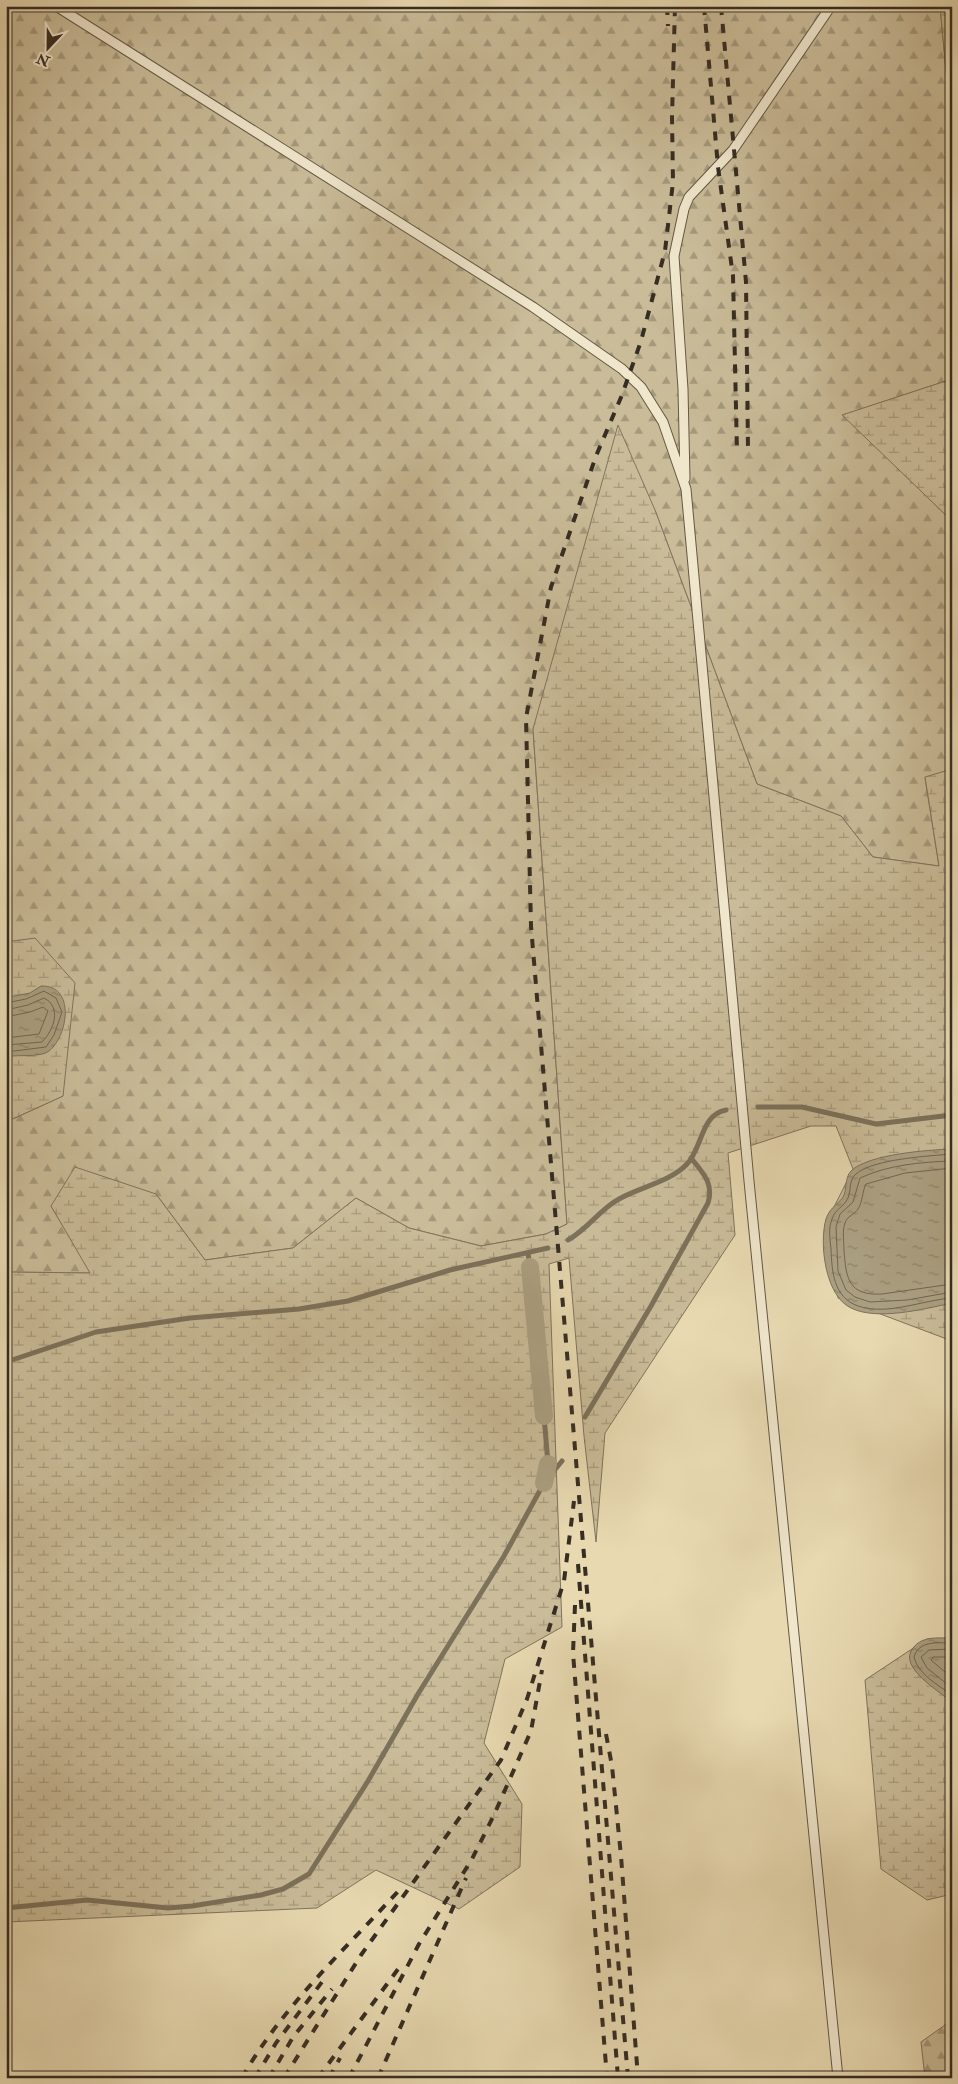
<svg xmlns="http://www.w3.org/2000/svg" width="958" height="2084" viewBox="0 0 958 2084" font-family="'IM FELL Double Pica',serif">
<style>
.forest{fill:url(#forest-firs);stroke:#80745e}
.wetland{fill:url(#wetland-marsh);stroke:#80745e}
.water{fill:url(#water-ripples);stroke:#7c715b}
.lines{fill:none;stroke-linecap:round;stroke-linejoin:round}
.shore{stroke:#706652;stroke-width:1}
.stream{stroke:#7c715b;stroke-width:5}
.canal{stroke:#ab9f81;stroke-width:18}
.service-casing{stroke:#625846;stroke-width:11}
.service{stroke:#f0e6cc;stroke-width:9}
.rail{stroke:#362d23;stroke-width:4;stroke-dasharray:9 9;stroke-linecap:butt}
</style>
<defs>
<pattern id="forest-firs" width="22" height="20" patternUnits="userSpaceOnUse" patternTransform="scale(1.25)"><rect width="22" height="20" fill="#cabc99"/><path d="M5 1l3.5 6h-7zM16 11l3.5 6h-7z" fill="#a5997c"/></pattern>
<pattern id="wetland-marsh" width="20" height="14" patternUnits="userSpaceOnUse" patternTransform="scale(1.25)"><rect width="20" height="14" fill="#cabc99"/><path d="M1 5h8M5 5V1M11 12h8M15 12V8" fill="none" stroke="#a5997c"/></pattern>
<pattern id="water-ripples" width="26" height="14" patternUnits="userSpaceOnUse" patternTransform="scale(1.25)"><rect width="26" height="14" fill="#ab9f81"/><path d="M2 4q2-2 4 0t4 0M15 11q2-2 4 0t4 0" fill="none" stroke="#8c8269"/></pattern>
</defs>
<rect width="100%" height="100%" fill="#e8d9b1"/>
<filter id="stains"><feTurbulence type="fractalNoise" baseFrequency=".004" numOctaves="4"/><feColorMatrix values="0 0 0 0 .2 0 0 0 0 .09 0 0 0 0 .02 0 0 0 .5 -.17"/></filter>
<radialGradient id="worn" r=".72"><stop offset=".6" stop-color="#630" stop-opacity="0"/><stop offset="1" stop-color="#630" stop-opacity=".3"/></radialGradient>
<path class="forest" d="M6,6h934l12,129v244l-109,36 109,106v248l-27,9 14,88 -66,-9 -32,-41 -84,-32 -102,-274 -122,219 34,495 -21,10 -65,12 -72,-18 -53,-30 -63,50 -88,12 -49,-66 -105,12 40,67 -85,-1v-150l57,-26 -28,-157 -29,3z
M952,2020v58h-27l-4,-36z"/>
<path class="wetland" d="M940,6h12v129z
M952,379v142l-110,-106z
M618,425l37,85 102,274 84,32 32,41 66,9 -14,-89 27,-8v572l-114,-43 -13,-73 28,-56 -17,-43h-25l-83,27 7,82 -130,198 -9,109 -12,-106 -15,-178 -20,6 13,363 -57,32 -21,84 38,61 -2,63 -61,42 -83,-39 -59,38 -311,14v-650l84,1 -39,-67 24,-39 81,27 49,66 88,-12 63,-50 53,30 72,18 65,-12 21,-10 -34,-495z
M35,938l40,45 -12,113 -57,26v-180z
M927,1639h25v255l-25,6 -46,-31 -16,-189z"/>
<path class="water" d="M41,986c35,-1 27,50 8,65 -9,7 -31,3 -43,6v-56l3,-4 21,-4z
M952,1149v154c-28,6 -75,18 -101,5 -26,-12 -32,-65 -25,-89 4,-13 15,-16 18,-24 3,-9 1,-19 8,-25 19,-16 75,-20 100,-21z
M952,1638v65c-11,-12 -55,-35 -39,-55 9,-12 24,-10 39,-10z"/>
<g class="lines">
<path class="shore" d="M6,1003l20,-4 18,-8 12,7 6,14 -8,23 -8,12 -40,5
M6,1010l22,-5 16,-7c18,9 10,32 -2,44l-36,3
M6,1017l24,-5 13,-5 5,4 -9,23 -33,4
M952,1154c-23,2 -79,5 -96,20 -7,5 -5,17 -8,24 -4,9 -13,11 -16,21 -4,10 -2,19 -1,30 1,22 2,48 27,57 30,10 64,-6 94,-8
M952,1161c-31,1 -64,4 -92,17l-7,24 -13,12 -4,13 2,44 8,19 9,7 15,5 37,-2 45,-8
M952,1168l-47,5 -39,11c-4,8 -3,17 -8,25 -4,6 -11,7 -13,14 -3,9 -1,18 -1,27 2,28 4,46 38,44l70,-10
M952,1643c-14,0 -33,-3 -38,14 4,17 24,28 38,38
M952,1649l-23,1 -8,7 6,11 25,20
M952,1657h-19l-2,3 21,18"/>
<path class="stream" d="M758,1107h44l74,17 76,-9
M568,1240c20,-11 32,-31 51,-41 21,-12 51,-17 68,-35 15,-15 14,-50 39,-54
M528,1253l2,14
M6,1362l90,-30 94,-14 109,-9 49,-8 102,-31 98,-22
M544,1416l4,48
M585,1417l66,-111 57,-103c6,-20 -5,-30 -17,-45
M6,1908l81,-8 81,8 24,-2 69,-11 22,-6 26,-15 59,-93 50,-87 86,-138 40,-73 18,-22"/>
<path class="canal" d="M530,1267l14,149
M544,1483l4,-19"/>
<g class="service-casing">
<path id="service" d="M56,6l477,301 89,62 19,18 22,35 23,67 63,692 89,897
M685,479l-2,-90 -9,-133 10,-47 5,-12 44,-47 98,-144"/>
</g>
<use href="#service" class="service"/>
<path class="rail" d="M667,6l1,20
M704,6l14,161 15,109 4,176
M721,6l25,276 2,167
M578,1564l40,514
M575,1605l-2,48 34,425
M606,1734l6,32 9,90 17,222
M242,2078c41,-73 104,-129 160,-191
M255,2078l21,-35 49,-65
M269,2078l24,-41 39,-48
M284,2078l77,-123 140,-195 26,-61 37,-118 10,-80
M318,2078l83,-113
M329,2078l11,-20
M349,2078l70,-134 53,-85 22,-44 37,-84 11,-61
M378,2078l88,-200
M628,2078l-97,-1152 -5,-208 25,-131 45,-131 26,-61 19,-54 24,-90 8,-69 -1,-65 3,-111"/>
</g>
<rect width="958" height="2084" fill="none" stroke="#e8d9b1" stroke-width="25"/>
<rect x="8" y="8" width="943" height="2069" fill="none" stroke="#362d23" stroke-width="2.5"/>
<rect x="12" y="12" width="933" height="2059" fill="none" stroke="#362d23"/>
<g transform="translate(48 48) rotate(202)" stroke="#f0e6cc" stroke-width="4" paint-order="stroke">
<path d="M0-4L9 19L0 12L-9 19Z" fill="#362d23"/>
<text y="-8" font-size="14" font-weight="bold" text-anchor="middle" fill="#362d23">N</text>
</g>
<rect width="100%" height="100%" filter="url(#stains)"/>
<rect width="100%" height="100%" fill="url(#worn)"/>
</svg>
